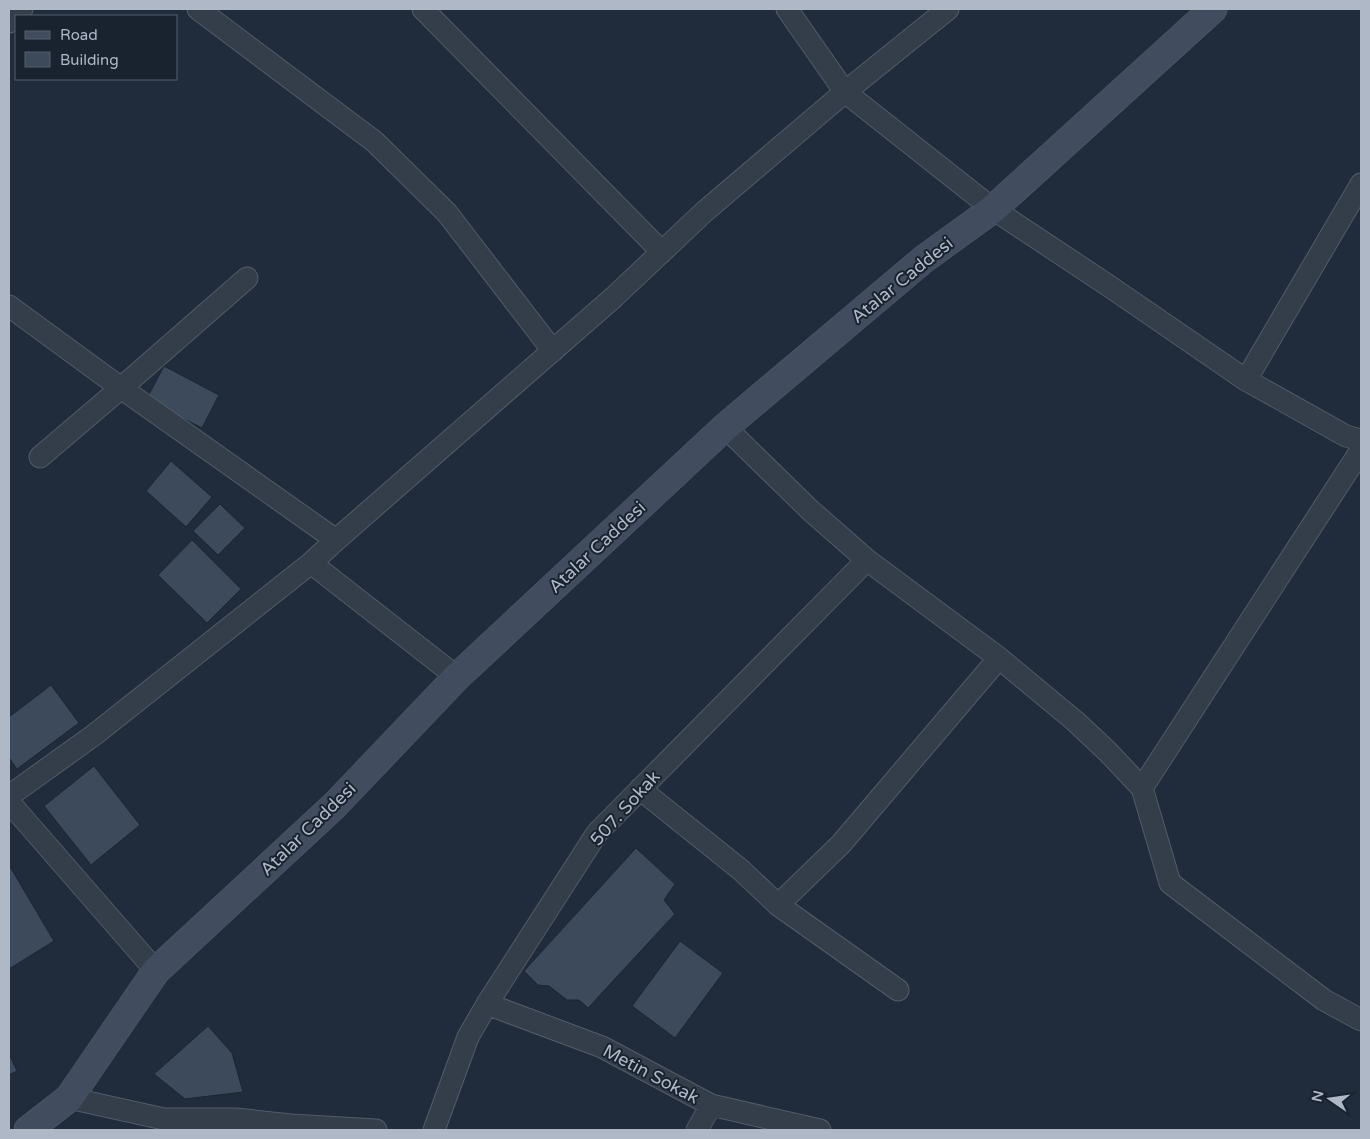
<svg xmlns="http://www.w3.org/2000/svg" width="1370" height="1139" viewBox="0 0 1370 1139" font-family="'Varela Round',sans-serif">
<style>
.building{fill:#3c4a5b;stroke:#1b2532}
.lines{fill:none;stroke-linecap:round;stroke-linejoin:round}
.street-casing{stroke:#525b69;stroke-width:23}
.secondary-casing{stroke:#525b69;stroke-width:29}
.street{stroke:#343e4b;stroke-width:21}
.secondary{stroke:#424c5f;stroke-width:28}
.labels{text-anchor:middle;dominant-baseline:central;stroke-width:4;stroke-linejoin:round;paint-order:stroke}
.street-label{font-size:18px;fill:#afb8c7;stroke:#192330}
</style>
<rect width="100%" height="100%" fill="#202c3b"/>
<path class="building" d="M164,366l55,29 -17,33 -56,-28z
M171,461l41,36 -26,30 -40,-36z
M220,504l25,24 -27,27 -25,-24z
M192,540l49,49 -34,34 -49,-48z
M51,685l28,38 -62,46 -8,-11v-41z
M94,766l46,59 -49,40 -47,-59z
M636,848l39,36 -11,16 11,14 -87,94 -9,-8h-12l-18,-14 -11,-1 -14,-14z
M9,865l45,76 -45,28z
M680,941l43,32 -48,65 -43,-32z
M208,1026l24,27 11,39 -58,7 -31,-25z
M9,1054l8,17 -8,4z"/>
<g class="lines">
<g class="street-casing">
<path id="street" d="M198,9l177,133 72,71 106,138
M423,9l239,243
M787,9l58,83 148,117 116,77 137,94 100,56 15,4
M9,22l13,-13
M9,306l112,82 215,152
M1246,380l115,-196
M725,427l85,83 57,50 132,98 76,63 33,31 34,36 28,95 154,117 37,20
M40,457l81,-69 126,-110
M311,563l146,114
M1142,788l219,-338
M640,789l101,81 37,35 63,-61 158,-186
M9,796l85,-61 217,-172 25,-23 278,-243 90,-85 141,-120 103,-83
M9,802l147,169
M778,905l120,85
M487,1004l115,43 109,58 109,25
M69,1098l95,21h72l55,6 85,5
M434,1130l34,-93 19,-33 110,-171 270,-273
M697,1130l14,-25"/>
</g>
<g class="secondary-casing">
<path id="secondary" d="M28,1130l41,-32 87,-127 179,-166 122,-128 268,-250 199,-168 69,-50 220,-200"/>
</g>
<use href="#street" class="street"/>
<use href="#secondary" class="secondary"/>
</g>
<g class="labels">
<g class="street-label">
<text transform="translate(902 280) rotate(-39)">Atalar Caddesi</text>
<text transform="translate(597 547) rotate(-43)">Atalar Caddesi</text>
<text transform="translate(625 808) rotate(-48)">507. Sokak</text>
<text transform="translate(308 829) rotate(-44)">Atalar Caddesi</text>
<text transform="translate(651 1074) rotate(28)">Metin Sokak</text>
</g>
</g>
<rect width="1370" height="1139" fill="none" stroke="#afb8c7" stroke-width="20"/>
<rect x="15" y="15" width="162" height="65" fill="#192330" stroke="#555f6c"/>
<rect x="25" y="31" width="25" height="8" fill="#424c5f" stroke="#555f6c"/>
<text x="60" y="40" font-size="15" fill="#afb8c7">Road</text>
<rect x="25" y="52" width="25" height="15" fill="#3c4a5b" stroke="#555f6c"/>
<text x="60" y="65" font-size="15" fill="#afb8c7">Building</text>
<g transform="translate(1330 1099) rotate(283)" stroke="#192330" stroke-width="4" paint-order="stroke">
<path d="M0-4L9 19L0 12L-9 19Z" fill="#afb8c7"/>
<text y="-8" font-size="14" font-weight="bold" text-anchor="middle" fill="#afb8c7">N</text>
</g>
</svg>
